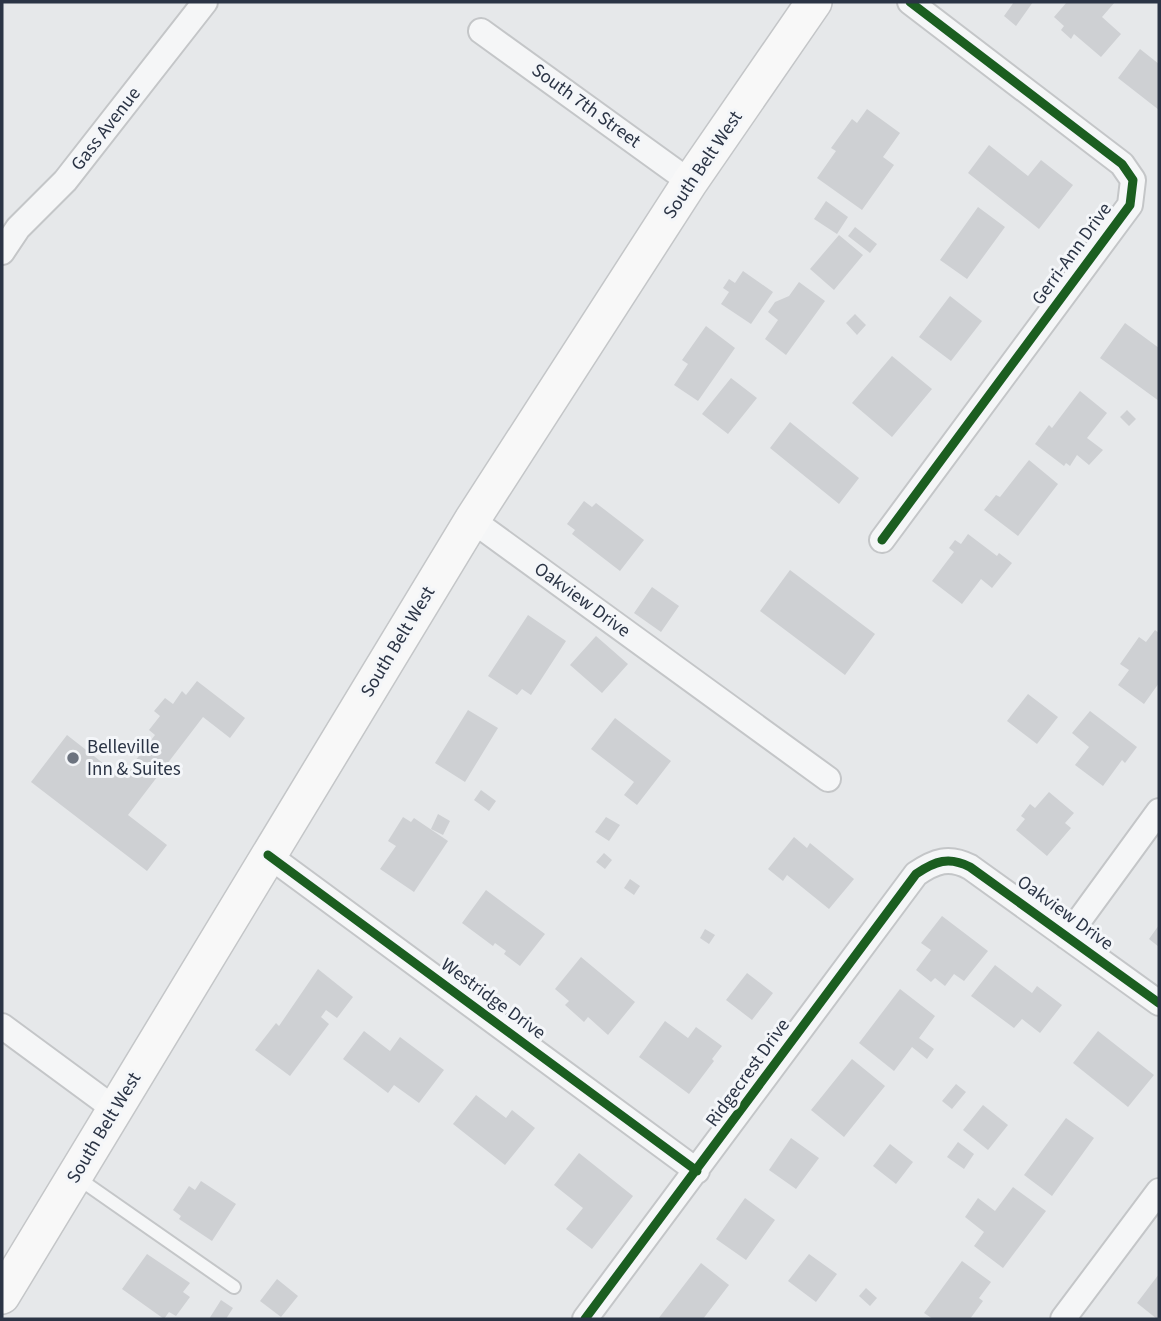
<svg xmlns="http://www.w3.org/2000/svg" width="1161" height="1321" viewBox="0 0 1161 1321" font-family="'Source Sans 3',sans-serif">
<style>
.building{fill:#ced0d3}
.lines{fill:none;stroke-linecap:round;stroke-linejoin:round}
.service-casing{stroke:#c4c6c8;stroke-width:16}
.minor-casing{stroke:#c4c6c8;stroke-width:28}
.secondary-casing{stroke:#c4c6c8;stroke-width:38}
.service{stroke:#f5f6f7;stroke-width:12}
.minor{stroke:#f5f6f7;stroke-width:24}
.secondary{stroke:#f8f8f8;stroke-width:35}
.cycleway-casing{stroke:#f4f6f9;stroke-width:13}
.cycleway{stroke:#1b5e20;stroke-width:9}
.poi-dot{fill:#6c737f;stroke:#f4f6f9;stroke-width:2.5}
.labels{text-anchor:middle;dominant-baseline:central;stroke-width:6;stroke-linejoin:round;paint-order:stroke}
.street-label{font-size:19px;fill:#2b3445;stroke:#f4f6f9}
.poi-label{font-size:19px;fill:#2b3445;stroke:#f4f6f9;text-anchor:start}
</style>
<rect width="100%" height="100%" fill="#e6e8ea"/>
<path class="building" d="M1014,2h19l-17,24 -12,-10z
M1067,2h48l-13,15 19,17 -20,23 -27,-23 -3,5 -10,-9 3,-4 -10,-9z
M1140,49l19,15v46l-41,-32z
M867,109l33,24 -17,24 11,8 -32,45 -45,-32 19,-27 -5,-3 21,-29 5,4z
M989,145l39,31 13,-16 32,25 -34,44 -71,-56z
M826,201l22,16 -11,17 -23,-15z
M978,207l27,20 -38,52 -27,-19z
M855,227l22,17 -7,9 -22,-17z
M839,235l24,20 -29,35 -24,-21z
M743,271l30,21 -22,32 -30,-20 8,-12 -6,-4 6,-9 6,4z
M799,282l26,19 -39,54 -21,-16 13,-19 -10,-8 7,-10 14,-6z
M950,296l32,25 -31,40 -32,-24z
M855,314l11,11 -9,10 -11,-12z
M1125,323l34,25v53l-59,-43z
M706,326l29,22 -37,53 -24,-16 14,-21 -6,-4z
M892,356l40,33 -40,48 -40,-34z
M731,378l26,20 -29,36 -26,-20z
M1080,391l27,22 -20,25 16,12 -14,15 -12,-10 -7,11 -4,-3 -2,3 -29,-22 14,-19 3,3z
M1127,410l9,9 -7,7 -9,-9z
M790,422l69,56 -20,26 -69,-56z
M1029,460l29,24 -40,52 -34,-26 12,-15 4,2z
M584,501l8,6 4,-4 48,37 -24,31 -48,-37 3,-4 -8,-6z
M968,534l29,22 2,-3 13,10 -20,25 -11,-9 -19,25 -30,-23 22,-29 -5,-4 6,-8 6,4z
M790,570l85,64 -30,41 -85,-64z
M652,587l27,19 -18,26 -27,-19z
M528,615l38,26 -35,54 -9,-6 -5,6 -29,-19z
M1155,630l4,3v50l-15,21 -26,-19 11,-15 -9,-6 19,-27 7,5z
M596,636l32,28 -26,29 -32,-28z
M197,681l48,37 -15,20 -27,-21 -75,98 39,30 -20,26 -116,-89 36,-47 55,43 33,-43 -6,-5 11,-14 -6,-5 11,-13 8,6 9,-13 4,4z
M1028,694l30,23 -21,27 -30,-23z
M468,710l30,18 -33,54 -30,-19z
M1090,711l47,36 -12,16 -3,-3 -19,26 -28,-21 14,-18 -17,-14z
M615,718l56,43 -34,44 -13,-10 10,-13 -43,-33z
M481,790l15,11 -7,10 -15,-11z
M1049,792l25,21 -9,10 6,5 -24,28 -31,-26 9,-11 -4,-3 9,-12 5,4z
M438,814l12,7 -7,14 -12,-6z
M403,817l8,5 3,-4 34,23 -34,51 -34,-23 16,-23 -8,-5z
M606,817l14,8 -11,16 -14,-9z
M794,837l13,11 3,-5 44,36 -25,30 -42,-34 -4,6 -15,-12z
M604,853l8,7 -7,9 -9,-7z
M630,879l10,7 -6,9 -10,-7z
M486,890l59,44 -25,32 -16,-12 2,-3 -11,-8 -2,3 -31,-23z
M942,916l46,35 -24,30 -10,-7 -9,12 -10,-8 -4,4 -15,-12 15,-20 -10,-7z
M1159,925v22l-10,-8z
M705,929l10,6 -6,9 -9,-6z
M581,957l54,45 -27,33 -20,-18 -4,5 -19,-17 4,-4 -14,-12z
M995,965l37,28 5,-7 25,19 -22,28 -18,-14 -8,9 -43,-32z
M318,969l35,28 -16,21 -11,-8 -5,7 8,7 -39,52 -35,-26 21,-27 3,3z
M747,973l26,20 -21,27 -26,-20z
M900,989l35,27 -16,22 15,11 -7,10 -15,-12 -18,24 -35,-28z
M665,1021l23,17 8,-11 26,19 -10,13 2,2 -25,33 -50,-37z
M364,1031l26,20 10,-14 44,33 -25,33 -25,-18 -6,8 -45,-34z
M1098,1031l56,44 -26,32 -55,-44z
M852,1059l33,27 -41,51 -33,-27z
M956,1084l10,8 -14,17 -10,-8z
M476,1095l30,23 6,-8 23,18 -30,37 -52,-41z
M983,1105l25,20 -20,25 -25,-20z
M1066,1118l28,20 -42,58 -28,-21z
M791,1138l28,20 -23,31 -27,-19z
M958,1142l16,12 -10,15 -17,-12z
M890,1144l23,18 -17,22 -23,-18z
M579,1153l54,43 -41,53 -26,-20 17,-21 -29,-23z
M201,1181l35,23 -24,37 -33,-22 2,-3 -8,-6 16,-24 6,4z
M1013,1187l33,24 -43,57 -29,-22 10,-14 -19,-15 13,-19 17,13z
M745,1198l30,22 -29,40 -30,-21z
M147,1254l43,29 -7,9 7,5 -14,19 -7,-4 -5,7 -42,-30z
M809,1254l28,20 -21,28 -28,-21z
M962,1261l29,21 -12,16 4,3 -13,18h-37l-9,-6z
M701,1263l28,22 -26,34h-45z
M1159,1274v45h-2l-20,-16z
M277,1279l21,17 -17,21 -21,-16z
M866,1288l11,10 -7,8 -11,-10z
M221,1300l12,8 -7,11h-17z"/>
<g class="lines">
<g class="service-casing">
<path id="service" d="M75,1176l159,111"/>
</g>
<g class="minor-casing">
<path id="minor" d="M481,31l209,151
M2,252l16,-24 47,-47 140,-179
M472,520l356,259
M882,540l248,-335 3,-25 -11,-16 -212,-162
M268,855l429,316
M1067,937l92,-126
M2,1026l114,84
M585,1319l331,-445c19,-13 33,-18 54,-7l189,136
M1063,1319l96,-128"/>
</g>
<g class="secondary-casing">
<path id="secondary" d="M2,1296l470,-776 218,-338 124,-180"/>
</g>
<use href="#service" class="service"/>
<use href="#minor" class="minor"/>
<use href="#secondary" class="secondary"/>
<g class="cycleway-casing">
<path id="cycleway" d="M882,540l248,-335 3,-25 -11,-16 -212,-162
M268,855l429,316
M585,1319l331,-445c19,-13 33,-18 54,-7l189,136"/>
</g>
<use href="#cycleway" class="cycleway"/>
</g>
<circle class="poi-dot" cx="73" cy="758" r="7"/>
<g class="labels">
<g class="street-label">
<text transform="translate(586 106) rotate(36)">South 7th Street</text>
<text transform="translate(106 129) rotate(-52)">Gass Avenue</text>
<text transform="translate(703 165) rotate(-56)">South Belt West</text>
<text transform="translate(1072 254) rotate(-54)">Gerri-Ann Drive</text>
<text transform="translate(582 600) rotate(36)">Oakview Drive</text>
<text transform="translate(398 642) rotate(-59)">South Belt West</text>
<text transform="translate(1065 913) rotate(36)">Oakview Drive</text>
<text transform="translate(493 999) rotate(36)">Westridge Drive</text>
<text transform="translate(748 1073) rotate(-54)">Ridgecrest Drive</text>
<text transform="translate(104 1128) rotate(-59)">South Belt West</text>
</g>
<g class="poi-label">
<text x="87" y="747">Belleville<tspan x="87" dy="22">Inn &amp; Suites</tspan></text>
</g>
</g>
<rect width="1161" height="1321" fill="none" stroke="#2b3445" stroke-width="7"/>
</svg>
